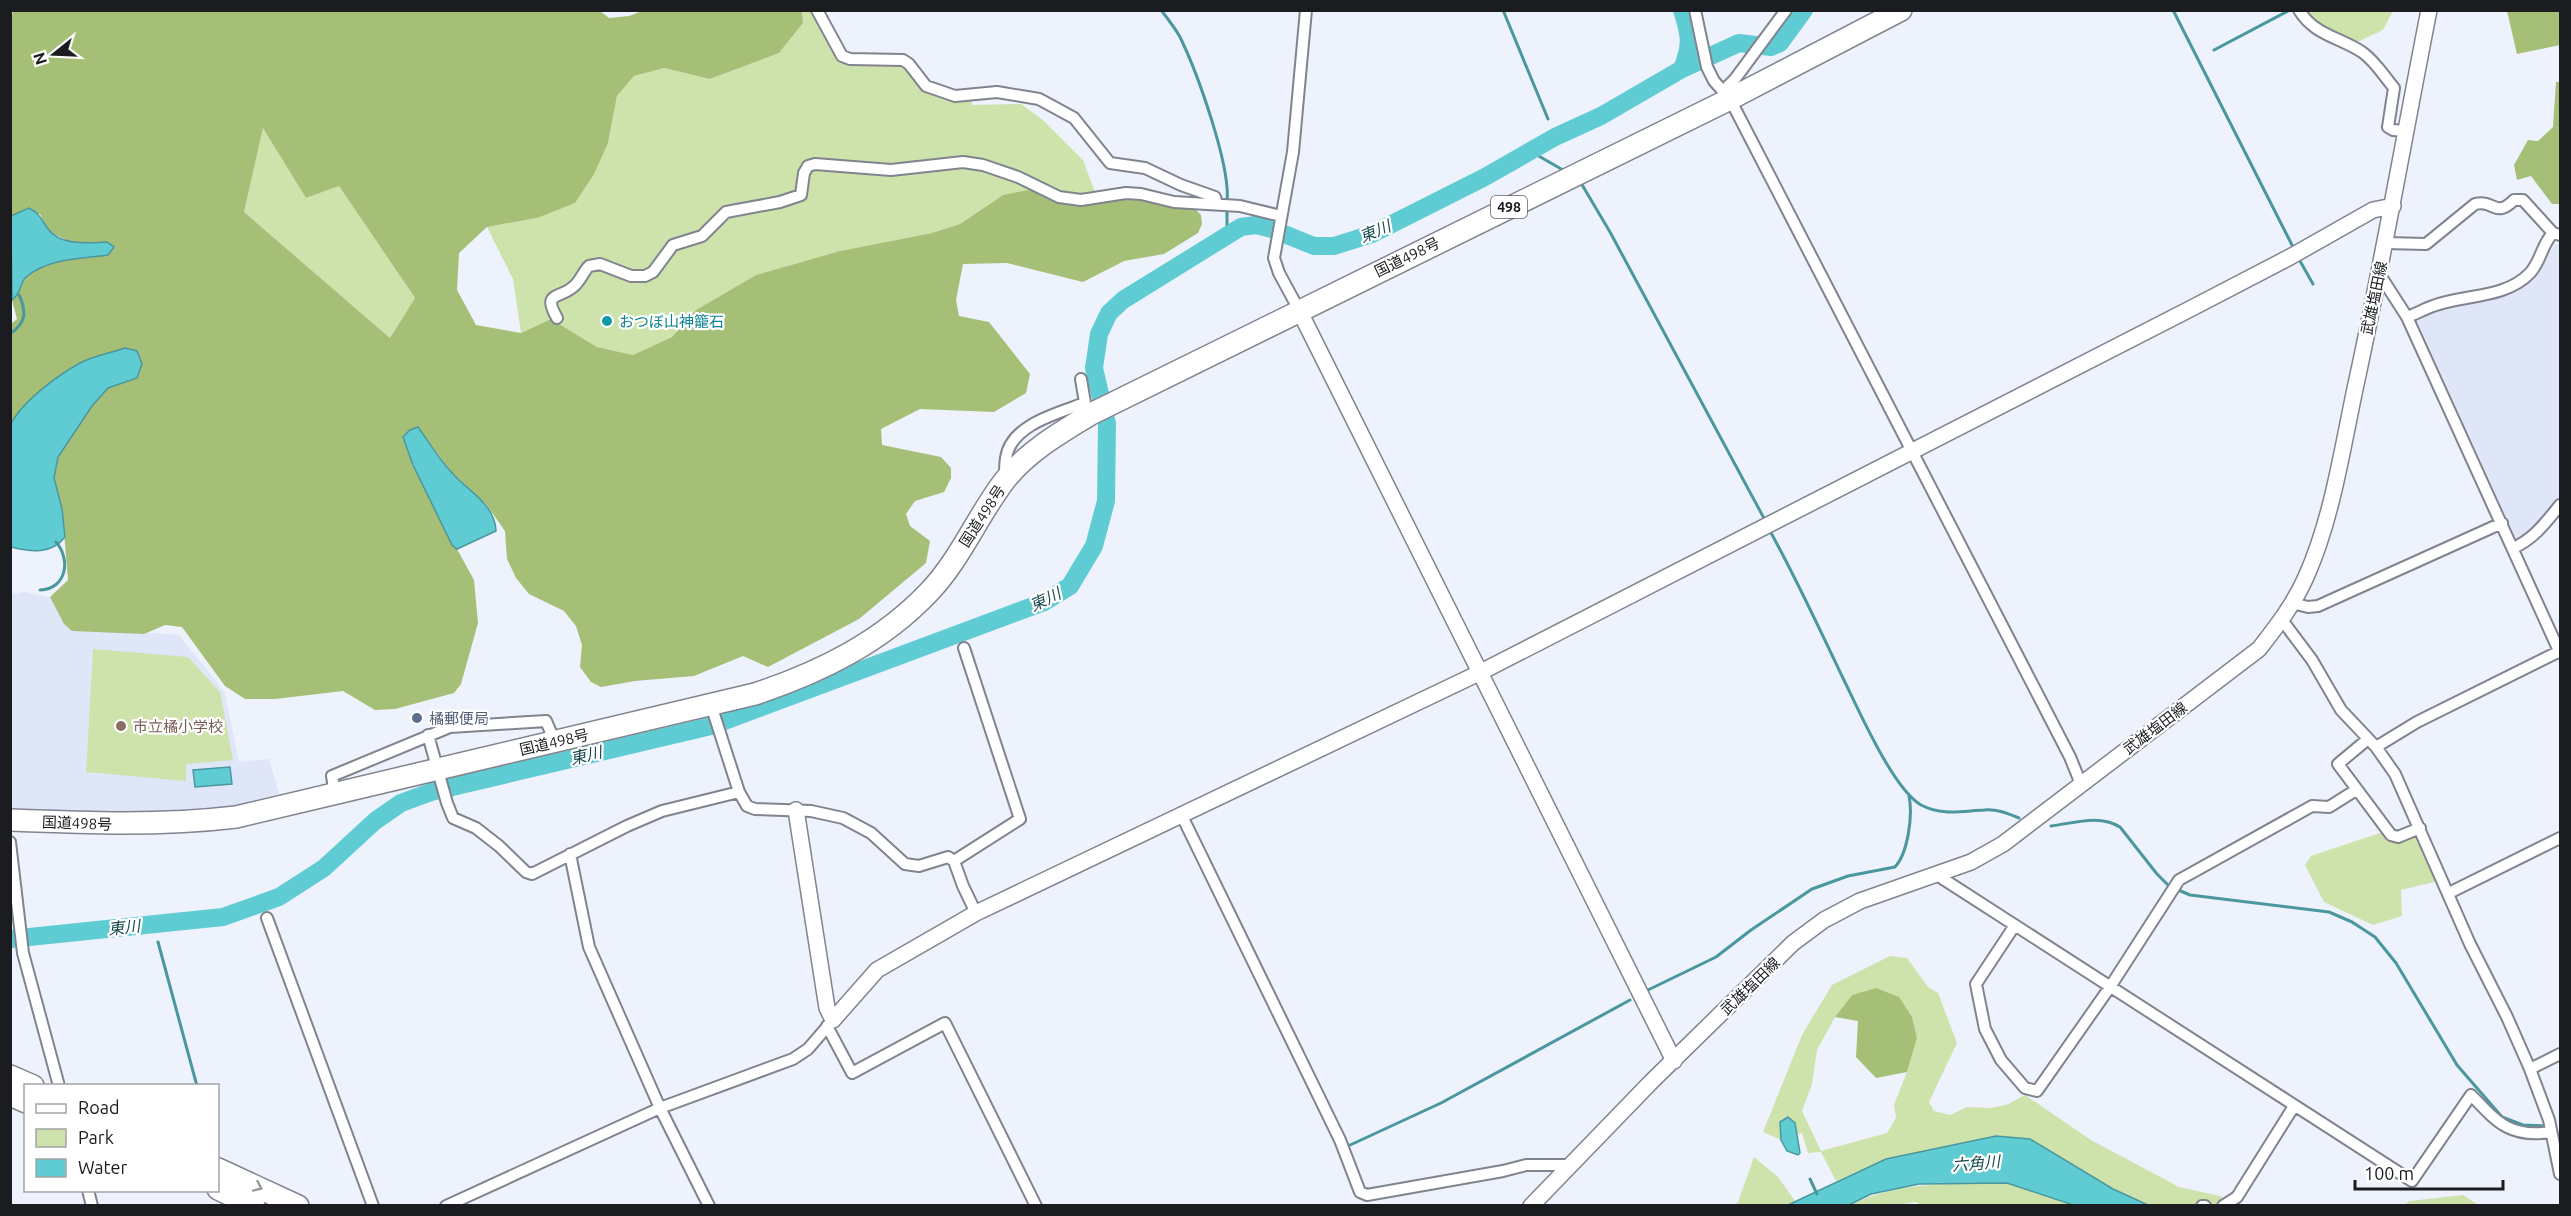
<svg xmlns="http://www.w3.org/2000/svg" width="2571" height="1216" viewBox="0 0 2571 1216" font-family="Ubuntu,'Noto Sans JP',sans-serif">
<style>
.built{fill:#dfe6f8}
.green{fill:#cde3ab;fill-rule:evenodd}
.forest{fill:#a5bf77;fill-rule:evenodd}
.water{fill:#5fccd4;stroke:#4a979e;stroke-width:1.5}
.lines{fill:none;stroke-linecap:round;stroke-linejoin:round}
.stream{stroke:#4a979e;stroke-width:3}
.river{stroke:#5fccd4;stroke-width:18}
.street-casing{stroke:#80848f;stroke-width:14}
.secondary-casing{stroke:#80848f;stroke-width:18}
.highway-casing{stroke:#80848f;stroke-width:24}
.street{stroke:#fff;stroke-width:10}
.secondary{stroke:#fff;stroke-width:15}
.highway{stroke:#fff;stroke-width:21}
.oneway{stroke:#98999b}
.culture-dot{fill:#0f9aa8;stroke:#fff;stroke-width:2}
.service-dot{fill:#5c6f8a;stroke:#fff;stroke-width:2}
.education-dot{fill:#8d6e63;stroke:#fff;stroke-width:2}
.labels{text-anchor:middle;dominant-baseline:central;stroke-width:4.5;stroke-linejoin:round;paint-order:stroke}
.shield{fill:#fff;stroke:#5f6063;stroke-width:1.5}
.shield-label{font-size:14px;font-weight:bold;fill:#1a1c20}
.street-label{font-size:15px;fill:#1a1c20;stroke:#fff}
.culture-label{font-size:15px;fill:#0d838f;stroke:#fff;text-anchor:start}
.service-label{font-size:15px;fill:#4e5e75;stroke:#fff;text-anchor:start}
.education-label{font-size:15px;fill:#785e54;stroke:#fff;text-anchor:start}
.water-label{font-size:16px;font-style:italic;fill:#1b4b4f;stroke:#fff}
</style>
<rect width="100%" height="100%" fill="#edf2fd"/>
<path class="built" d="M2555,244h5v255l-27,34 -12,8 -5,-2 -100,-221 22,-9 61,-12 22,-9 14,-12z
M25,592l29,6 15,28 110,9 46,58 14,69 30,-3 10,35 -45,12 -51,6 -62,2 -110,-6 -1,-213z"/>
<path class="green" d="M802,10l8,1 28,47 64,7 21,24 34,13 14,-2 1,5 49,-1 22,16 40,40 16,43 -17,3 -22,-5 -57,-6 -43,29 -28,9 -92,18 -84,24 -60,35 -24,27 -39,18 -36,-8 -46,-28 -30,14 -8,-54 -26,-52 50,-9 71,-75 9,-47 17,-20 30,-8 46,11 69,-26 24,-30z
M2307,11h86l-10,19 -28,13 -33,-16z
M263,127l43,71 33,-12 76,112 -25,40 -146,-126z
M93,649l95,8 32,35 13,68 -47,4v17l-100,-9z
M2383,832l10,10 24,-9 21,48 -37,9 1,26 -29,9 -49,-23 -19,-37 6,-9z
M1890,956l17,2 21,29 10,6 19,50 -28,59 5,9 16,4 17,-8 24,1 15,-3 19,-10 66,45 88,47 41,9 8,9h-80l-35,-16 -227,-30 -50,22 -15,-29 -13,1 -6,-20 -7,2v-12l-15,-1 1,18 -18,-8 39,-97 30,-50zM1852,995l60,22 5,21 -10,34 -13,33 2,13 -9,15 -66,18 -19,-40 10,-27 5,-34 18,-33z
M1754,1157l24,20 17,24 -7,4 -56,1 6,-4z
M2008,1183l65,22 -151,1 -6,-4 -27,4h-40c50,-26 104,-22 159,-23z
M2463,1195l15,10h-74l6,-4z"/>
<path class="forest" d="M599,10l10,8 20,-2 16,-6 157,1 1,12 -24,30 -69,26 -46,-11 -30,8 -17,20 -9,47 -14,31 -19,29 -38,15 -50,9 -28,26 -2,37 19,35 45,8 30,-14 46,28 36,8 39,-18 24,-27 60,-35 84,-24 92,-18 28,-9 43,-29 25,-5 54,16 50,-8 35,7 26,2 8,8 1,9 -4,9 -34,21 -40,7 -41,21 -76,-19 -44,1 -7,36 3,16 30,6 41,52 -4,19 -32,19 -74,-3 -39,20 1,16 59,12 10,11v10l-7,14 -29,9 -9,13 4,12 20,15 -4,22 -67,56 -91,48 -25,-11 -49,20 -59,5 -34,6 -10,-5 -11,-15 2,-22 -6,-19 -12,-15 -35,-17 -13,-16 -9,-19 -2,-28 -19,-27 -35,-32 -33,-45 34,118 5,4 17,31 4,43 -17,61 -7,9 -59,16 -20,1 -32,-19 -68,8h-30l-20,-13 -43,-59 -17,-2 -21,9 -72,-3 -8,-7 -14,-27 18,-17 -6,-71 -8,-31 4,-21 34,-51 16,-18 29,-10 -123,40 -3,8v-102l6,-5 -5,-19c10,-7 7,-16 14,-23 23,-19 54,-18 82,-22l-1,-13 -31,2 -27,-12 -9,-18 -29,2 -1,-190 3,-15zM263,128l43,70 33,-12 76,112 -25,40 -146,-126z
M2507,11h53v34l-43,9z
M2556,82h4v122h-8l-21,-28 -14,4 -3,-15 14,-25 10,1 15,-14z
M1876,988l23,9 13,20 5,21 -10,34 -31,6 -20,-21 2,-36 -23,-4 17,-22z"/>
<path class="water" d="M29,208c11,6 12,11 19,21 12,17 41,14 59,13l7,5 -6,8c-28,4 -59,3 -82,22 -7,7 -4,16 -14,23l-1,-84z
M125,348l12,3 5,13 -5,14 -29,10 -16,18 -34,51 -4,21 8,31 3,28c-14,18 -34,15 -54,10l-1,-121c10,-23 48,-51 70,-63 14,-7 30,-10 45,-15z
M418,427c11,15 21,32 34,46 17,19 43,31 44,58l-39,18 -5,-4 -39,-80 -10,-28 7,-7z
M230,767l2,17 -37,3 -2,-17z
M1788,1117l7,6 5,30 -2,2 -11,-4 -6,-11 -1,-18z
M1996,1136l34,3 83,50 35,16h-75l-66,-22 -88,1 -48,10 -22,11h-61l98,-46z"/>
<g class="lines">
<path class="stream" d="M1161,10c7,9 14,18 19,27 17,35 51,129 47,165
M1503,10l45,109
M2173,10l120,237
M2214,50l76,-40
M1530,151l33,19
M1581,183l29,49 156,290
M1227,235v-26
M2300,261l13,23
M10,334c16,-11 17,-22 9,-39
M1770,531c26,47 48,95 71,143 16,32 51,114 80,131 21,11 41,6 63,5 13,-1 23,3 35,8
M40,590c27,-1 31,-31 16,-48
M2051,826c23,-3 49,-12 69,1l37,47 12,12 21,9 139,17 23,10 23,15 21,26 61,102 45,52 21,8 25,1
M158,942l39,144
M1648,990l68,-33 35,-27 61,-41 36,-13 47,-9c13,-14 18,-52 14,-71
M1348,1146l93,-43 189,-103
M1810,1179l7,15"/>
<path class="river" d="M1682,10c8,25 10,34 0,59
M10,939l213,-22 56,-20 45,-29 51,-47 26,-18 30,-11 280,-66 333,-124 26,-16 24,-40 12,-45 1,-77 -13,-56 5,-34 10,-21 14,-13 118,-73 15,-2 16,4 42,17h20l38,-12 113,-57 70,-40 46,-21 81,-47 57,-26 32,4 9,-4 24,-33"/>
<g class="street-casing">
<path id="street" d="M817,10l25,46 8,3 53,1 6,4 17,22 29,10 42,-4 42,7 35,19 36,45 35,5 36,17 34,12 2,7
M1695,10l12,57 7,14 16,18 340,658 11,27
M2299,10c15,25 40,27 63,42 13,9 22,24 32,36l-6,39 5,3 12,1
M1724,90l11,-11 51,-69
M2386,243l40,1 49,-40c19,-5 20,15 39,-4h9l30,33
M2380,275l27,42 153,336
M1299,310l-20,-37 -5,-15 19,-106 13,-142
M2407,317c9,-3 17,-8 26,-11 32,-12 72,-7 97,-33 11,-12 12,-29 23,-40l7,2
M557,318c-15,-26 2,-19 16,-31 7,-5 10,-15 16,-21l11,-2 31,12h14l8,-4 20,-27 29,-9 24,-24 54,-10 21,-7 3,-22 4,-7 7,-2 76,6 72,-8 20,3 35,12 41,20 22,3 45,-7 15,1 33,8 66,4 41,10
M1081,379l4,24
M1005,477c0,-6 0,-13 1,-19 5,-34 53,-45 79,-55l6,11
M2513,548c21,-9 33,-26 47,-43
M2292,603l16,4 10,-1 184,-83
M2282,620l30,40 29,50 35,37 19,27 75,170 37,73 23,52 19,51 11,54
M711,705l28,87 8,14 8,3 56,2 32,7 28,15 34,31 14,2 29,-9 6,4
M428,735l19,68 6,15 23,10 23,18 27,26 6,2 95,-48 35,-15 77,-19
M2368,739l-30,25 53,71 7,2 22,-9
M2376,747l41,-25 143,-71
M335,794l-3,-18 118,-49 96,-6 9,21
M1181,814l159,326 20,52 7,3 136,-24 23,-6h42
M10,842l13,111 36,133
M570,854l19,93 71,161 49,98
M954,861l66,-42 -56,-171
M954,861l9,25 13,27
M1937,875l475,306 59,-86c27,28 39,43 80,37
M2449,893l111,-55
M267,918l106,288
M2015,925l-39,59 9,45 16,31 24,28 12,3 73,-104 69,-107 133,-74 17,1 27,-17
M827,1026l25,47 93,-50 91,183
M2530,1069l30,-15
M88,1190l4,16
M446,1206l214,-98 133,-49 15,-10 25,-29
M2202,1206h3
M2223,1206l14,-9 57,-91"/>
</g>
<g class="secondary-casing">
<path id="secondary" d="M1299,310l375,751
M796,810l31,198 6,12 44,-50 99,-57 503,-240 711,-364 100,-52 83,-47 20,-4
M1531,1206l120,-124 142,-139 31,-23 36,-19 111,-39 32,-18 256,-195c18,-23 35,-45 47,-72 28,-63 37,-135 52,-202 26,-121 47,-243 71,-365"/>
</g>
<g class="highway-casing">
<path id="highway" d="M10,820c76,3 150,6 226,-3l519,-123c66,-22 127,-52 175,-103 31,-33 48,-76 75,-111 23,-29 55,-47 86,-66l639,-315 171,-89
M10,1076l23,10
M10,1095l16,7
M218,1169l80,37
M218,1189l36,17"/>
</g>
<use href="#street" class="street"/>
<use href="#secondary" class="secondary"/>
<use href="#highway" class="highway"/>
</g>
<defs><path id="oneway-chevron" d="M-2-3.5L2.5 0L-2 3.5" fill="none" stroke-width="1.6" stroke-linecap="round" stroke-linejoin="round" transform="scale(1.5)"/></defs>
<use class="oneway" href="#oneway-chevron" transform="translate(258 1187) rotate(24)"/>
<circle class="culture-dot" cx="607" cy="321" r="6"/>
<circle class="service-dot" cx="417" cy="718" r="6"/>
<circle class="education-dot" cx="121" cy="726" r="6"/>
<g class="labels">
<rect class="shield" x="1491" y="196" width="36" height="22" rx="4.5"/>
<g class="shield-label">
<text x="1509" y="207">498</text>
</g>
<g class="street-label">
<text transform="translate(1407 257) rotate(-26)">国道498号</text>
<text transform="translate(2374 298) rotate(-78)">武雄塩田線</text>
<text transform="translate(982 516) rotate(-57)">国道498号</text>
<text transform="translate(2155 728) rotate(-37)">武雄塩田線</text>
<text transform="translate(554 742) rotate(-13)">国道498号</text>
<text transform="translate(77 823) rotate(2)">国道498号</text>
<text transform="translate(1750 986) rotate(-44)">武雄塩田線</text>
</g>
<g class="culture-label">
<text x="619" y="321">おつぼ山神籠石</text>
</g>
<g class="service-label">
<text x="429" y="718">橘郵便局</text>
</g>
<g class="education-label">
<text x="133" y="726">市立橘小学校</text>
</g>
<g class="water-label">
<text transform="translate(1375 231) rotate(-23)">東川</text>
<text transform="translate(1045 599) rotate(-26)">東川</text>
<text transform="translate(586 755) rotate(-13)">東川</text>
<text transform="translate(124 927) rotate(-6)">東川</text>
<text transform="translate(1976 1163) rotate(-5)">六角川</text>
</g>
</g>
<rect width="2571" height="1216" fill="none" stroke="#1a1c20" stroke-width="24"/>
<rect x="24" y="1084" width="195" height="108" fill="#ffffff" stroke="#a3a4a6" stroke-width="1.5"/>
<rect x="36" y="1104" width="30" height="9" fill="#ffffff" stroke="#a3a4a6" stroke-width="1.5"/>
<text x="78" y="1114" font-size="18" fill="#1a1c20">Road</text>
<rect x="36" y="1129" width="30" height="18" fill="#cde3ab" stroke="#a3a4a6" stroke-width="1.5"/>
<text x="78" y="1144" font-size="18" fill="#1a1c20">Park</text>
<rect x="36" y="1159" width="30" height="18" fill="#5fccd4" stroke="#a3a4a6" stroke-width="1.5"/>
<text x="78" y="1174" font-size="18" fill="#1a1c20">Water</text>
<g transform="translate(54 54) rotate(252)" stroke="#ffffff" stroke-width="4.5" paint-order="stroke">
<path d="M0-4.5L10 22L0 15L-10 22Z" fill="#1a1c20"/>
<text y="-9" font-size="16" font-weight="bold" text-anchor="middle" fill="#1a1c20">N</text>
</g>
<path d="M2355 1180v9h148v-9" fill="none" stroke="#1a1c20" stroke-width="3"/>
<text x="2364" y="1180" font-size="18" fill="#1a1c20" stroke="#ffffff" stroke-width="4.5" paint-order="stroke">100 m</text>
</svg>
